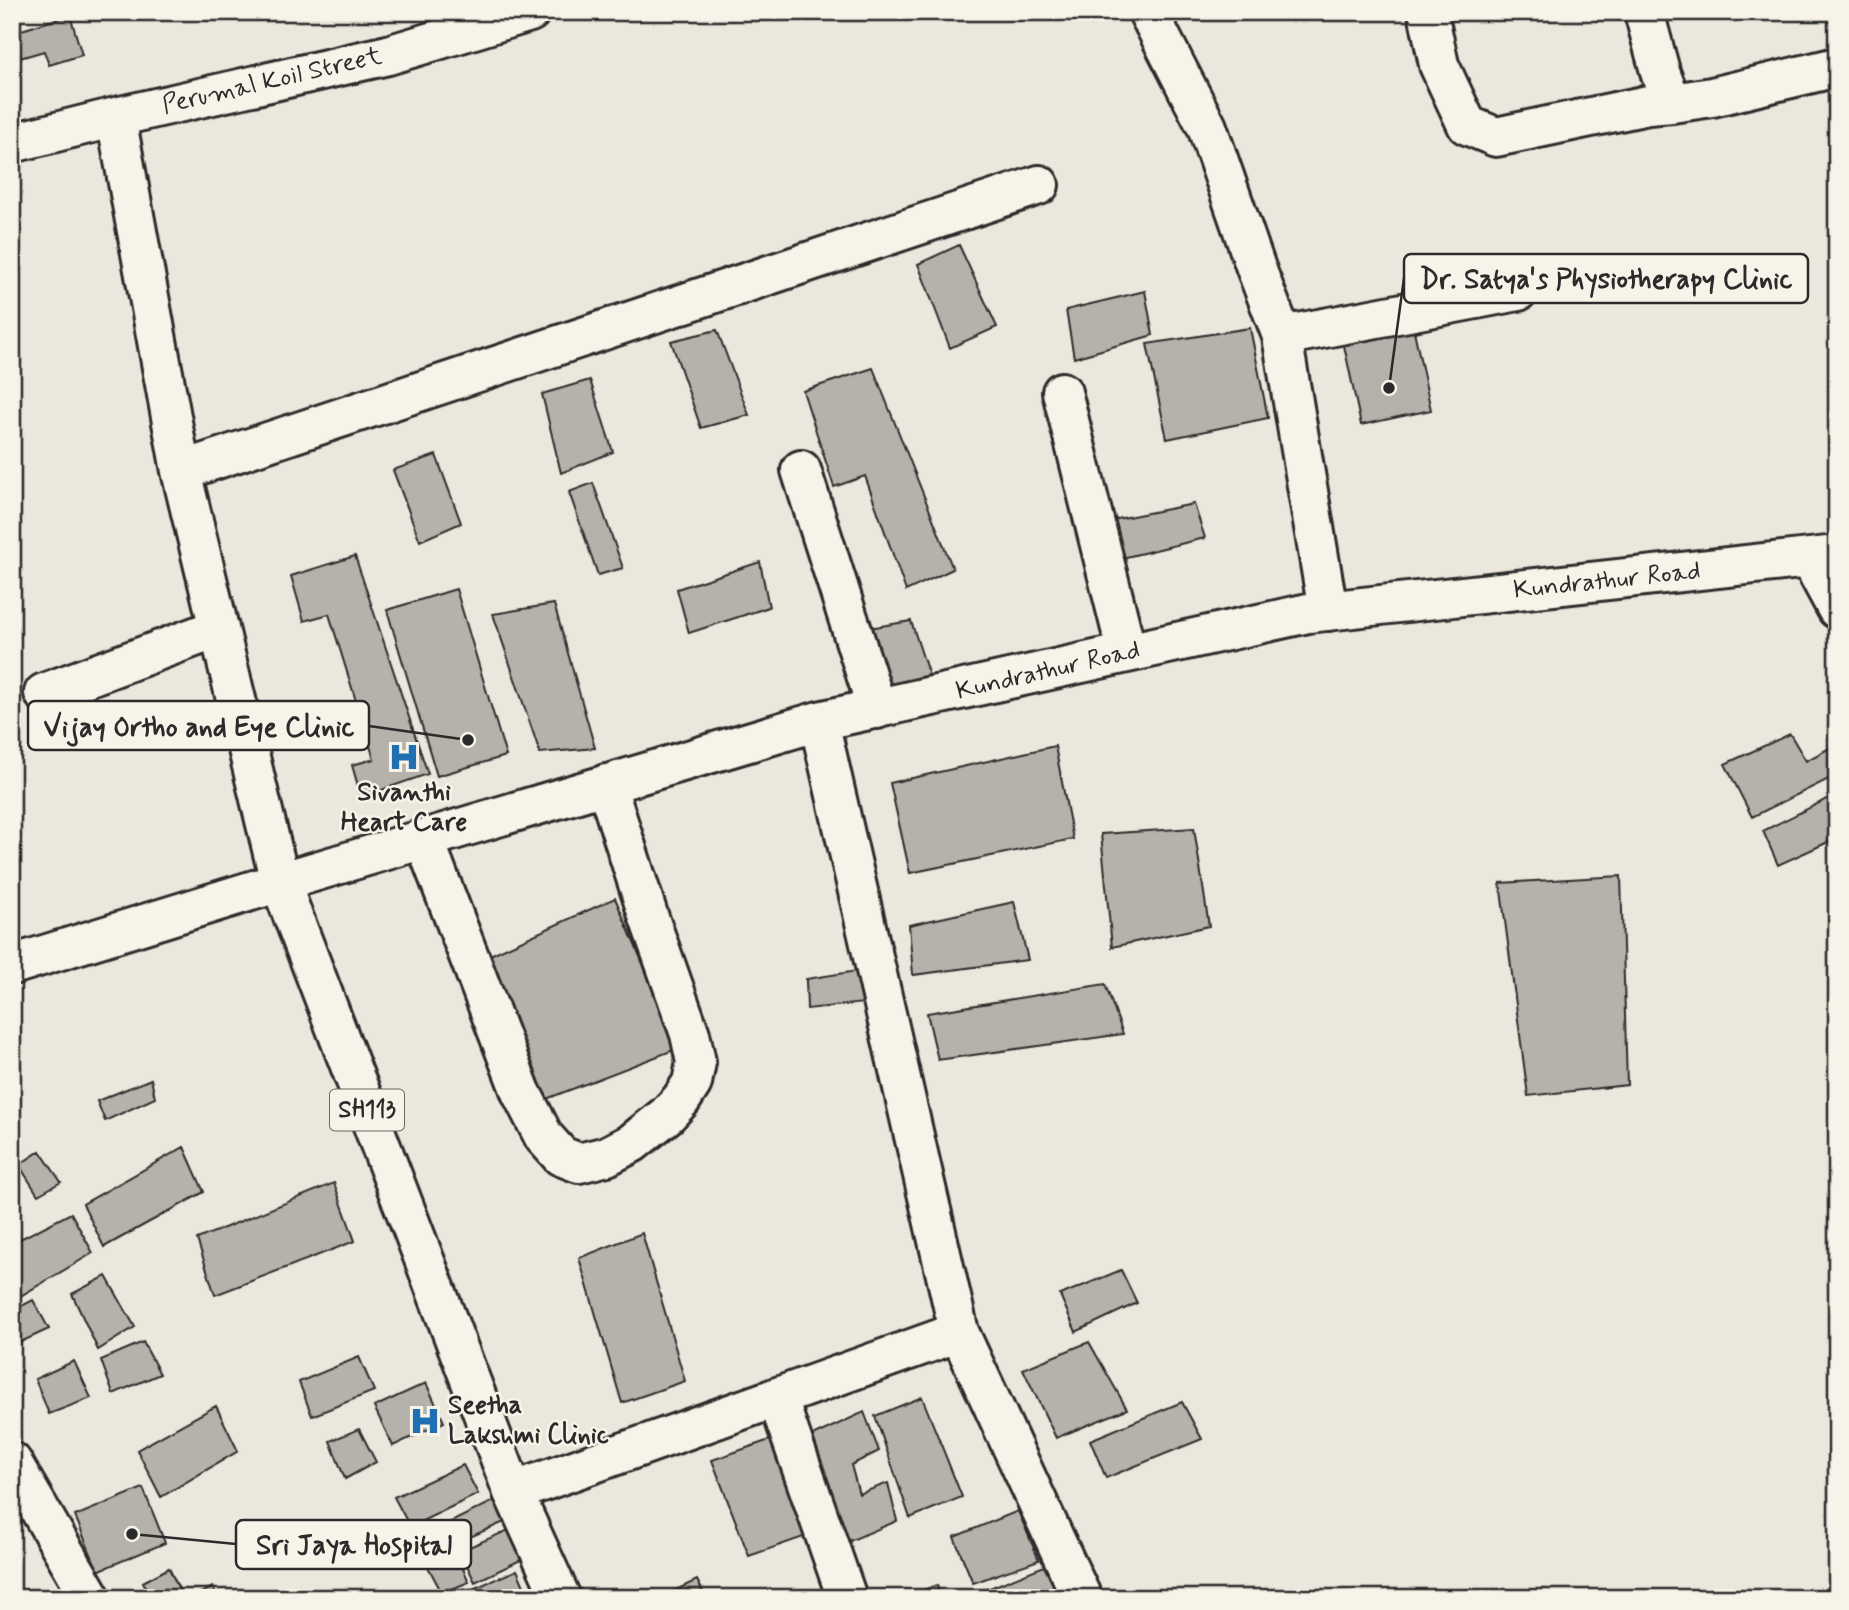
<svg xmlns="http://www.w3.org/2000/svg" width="1849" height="1610" viewBox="0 0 1849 1610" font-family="Mynerve,sans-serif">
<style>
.building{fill:#b5b2ab;stroke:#2b2b2b;stroke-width:2}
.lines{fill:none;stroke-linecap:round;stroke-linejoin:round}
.minor-casing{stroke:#2b2b2b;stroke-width:44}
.major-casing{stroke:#2b2b2b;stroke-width:44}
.minor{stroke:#f7f3e8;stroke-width:38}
.major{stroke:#f7f3e8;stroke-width:38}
.labels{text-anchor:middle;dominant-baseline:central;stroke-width:5;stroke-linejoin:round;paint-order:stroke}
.shield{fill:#f7f3e8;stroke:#686764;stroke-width:2}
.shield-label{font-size:24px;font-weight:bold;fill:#2b2b2b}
.street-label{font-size:26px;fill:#2b2b2b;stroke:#f7f3e8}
.poi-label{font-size:26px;font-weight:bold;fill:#2b2b2b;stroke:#f7f3e8}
.leader{fill:none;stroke:#2b2b2b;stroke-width:2.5}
.callout-dot{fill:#2b2b2b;stroke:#f7f3e8;stroke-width:2.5}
.callout{fill:#f7f3e8;stroke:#2b2b2b;stroke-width:2.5}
.callout-label{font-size:28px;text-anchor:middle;font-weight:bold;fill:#2b2b2b}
</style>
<rect width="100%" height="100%" fill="#ebe7dd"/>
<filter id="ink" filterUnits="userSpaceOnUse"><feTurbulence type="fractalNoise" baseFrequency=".0143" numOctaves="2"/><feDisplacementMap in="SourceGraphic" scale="14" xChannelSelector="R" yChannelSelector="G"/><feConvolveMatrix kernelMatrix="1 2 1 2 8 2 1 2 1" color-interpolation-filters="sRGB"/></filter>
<g filter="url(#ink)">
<path class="building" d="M70,15l12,40 -33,10 -5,-14 -24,7 -8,-25z
M959,245l38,82 -47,21 -32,-84z
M1145,291l8,44 -79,23 -8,-48z
M1413,326l18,84 -70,15 -18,-84z
M1250,328l18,90 -101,21 -20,-95z
M717,330l32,85 -48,13 -30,-87z
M873,368l80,201 -47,22 -41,-115 -31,11 -31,-96z
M590,380l23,72 -52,21 -19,-79z
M436,455l25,68 -41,18 -27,-71z
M593,483l30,85 -25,7 -29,-83z
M1194,504l11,34 -87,21 -6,-39z
M355,556l73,218 -67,23 -9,-32 22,-6 -45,-145 -25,7 -13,-45z
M760,562l9,45 -80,26 -12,-44z
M456,589l50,167 -69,20 -50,-166z
M554,604l41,144 -55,5 -47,-139z
M911,621l21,64 -46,10 -17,-67z
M1790,734l16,27 31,-17v31l-85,42 -27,-53z
M1055,746l18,93 -163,34 -20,-90z
M1837,794v44l-59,27 -15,-34z
M1194,828l15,98 -97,21 -11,-113z
M1621,876l6,209 -99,11 -28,-213z
M615,898l64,150 -143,55 -57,-143z
M1014,902l14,58 -115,15 -4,-50z
M863,970l11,32 -67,7 -1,-30z
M1105,984l18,50 -185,26 -11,-47z
M151,1079l4,19 -50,23 -8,-20z
M184,1147l20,45 -100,55 -21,-43z
M40,1151l21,31 -23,13 -19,-30z
M334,1183l21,58 -140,54 -18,-56z
M71,1213l22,40 -81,48v-58z
M642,1233l43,148 -63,22 -43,-145z
M1121,1270l16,33 -61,29 -16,-37z
M106,1276l29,51 -37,23 -26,-56z
M33,1300l16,29 -37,17v-35z
M143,1342l17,32 -47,20 -12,-34z
M1089,1342l38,67 -71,29 -33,-69z
M359,1357l15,34 -62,25 -13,-34z
M74,1361l17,37 -42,16 -14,-35z
M426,1383l18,39 -51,24 -19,-39z
M922,1397l40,100 -52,21 -35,-102z
M1182,1402l20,37 -96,39 -16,-38z
M216,1406l22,45 -77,46 -24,-47z
M864,1412l15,39 -28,14 8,29 29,-11 9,38 -52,22 -35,-106z
M359,1429l17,33 -31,17 -15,-38z
M784,1435l34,97 -69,24 -37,-96z
M463,1465l15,29 -68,33 -16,-30z
M143,1488l22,55 -67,28 -23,-55z
M506,1495l10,22 -99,43 -7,-18z
M1018,1511l21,49 -66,23 -19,-46z
M518,1526l13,29 -56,27 -15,-31z
M455,1550l14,32 -27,11 -16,-30z
M1054,1562l14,36h-77l-4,-9z
M169,1568l14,30h-32l-8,-16z
M517,1570l12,28h-56l-3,-8z
M697,1580l9,18h-47z
M937,1585l4,13h-40z
M213,1587l4,11h-26z"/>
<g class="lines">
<g class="minor-casing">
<path id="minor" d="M1148,12l59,115 49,141 26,68 46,275
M1428,12l11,53 28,60 29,12 152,-32 24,-2 -11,-28 -17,-63
M1672,103l40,-6 125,-30
M116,117l65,354 99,411 539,-161 489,-108 529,-58
M12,143l104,-26 272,-62 142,-43
M1282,336l236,-45
M1062,392l65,261
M801,470l76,239
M181,471l858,-286
M1810,559l27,50
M44,693l175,-65
M819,721l140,611 123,266
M424,839l97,253 23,45 17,19 18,7 28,-7 25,-13 35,-28 14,-15 11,-17 4,-21 -6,-28 -42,-119 -42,-131
M777,1397l70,201
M12,1462l79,136
M513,1492l446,-160"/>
</g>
<g class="major-casing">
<path id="major" d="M12,965l268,-83 233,610 48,106"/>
</g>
<use href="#minor" class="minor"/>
<use href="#major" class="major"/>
</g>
</g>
<defs>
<g id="hospital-bare" transform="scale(2.415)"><path d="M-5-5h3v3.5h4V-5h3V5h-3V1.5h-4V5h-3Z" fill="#1f6fb2" stroke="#f7f3e8" stroke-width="2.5" paint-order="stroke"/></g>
</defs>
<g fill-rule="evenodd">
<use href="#hospital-bare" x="404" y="757"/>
<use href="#hospital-bare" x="425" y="1421"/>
</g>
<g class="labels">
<rect class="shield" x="330" y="1089.5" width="74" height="41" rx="5"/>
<g class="shield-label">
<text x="367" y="1110">SH113</text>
</g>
<g class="street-label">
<text transform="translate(272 81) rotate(-13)">Perumal Koil Street</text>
<text transform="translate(1607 581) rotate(-6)">Kundrathur Road</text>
<text transform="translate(1048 671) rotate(-13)">Kundrathur Road</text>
</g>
<g class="poi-label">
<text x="404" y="793">Sivanthi<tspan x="404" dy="30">Heart Care</tspan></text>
<text x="448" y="1406" text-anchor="start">Seetha<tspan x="448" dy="30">Lakshmi Clinic</tspan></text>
</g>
</g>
<path class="leader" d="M1389 388L1404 278M468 740L369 726M132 1534L236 1544"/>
<g class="callout-dot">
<circle cx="1389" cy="388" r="7"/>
<circle cx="468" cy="740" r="7"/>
<circle cx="132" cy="1534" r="7"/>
</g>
<g class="callout">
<rect x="1404" y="254" width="404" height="49" rx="7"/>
<rect x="28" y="701" width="341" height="49" rx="7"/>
<rect x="236" y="1520" width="235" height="49" rx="7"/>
</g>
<g class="callout-label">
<text x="1606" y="288">Dr. Satya's Physiotherapy Clinic</text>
<text x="199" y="736">Vijay Ortho and Eye Clinic</text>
<text x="354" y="1554">Sri Jaya Hospital</text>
</g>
<rect width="1849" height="1610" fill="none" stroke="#f7f3e8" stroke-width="42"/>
<rect x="21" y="21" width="1807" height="1568" fill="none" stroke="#2b2b2b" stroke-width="2.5" filter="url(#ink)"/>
</svg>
